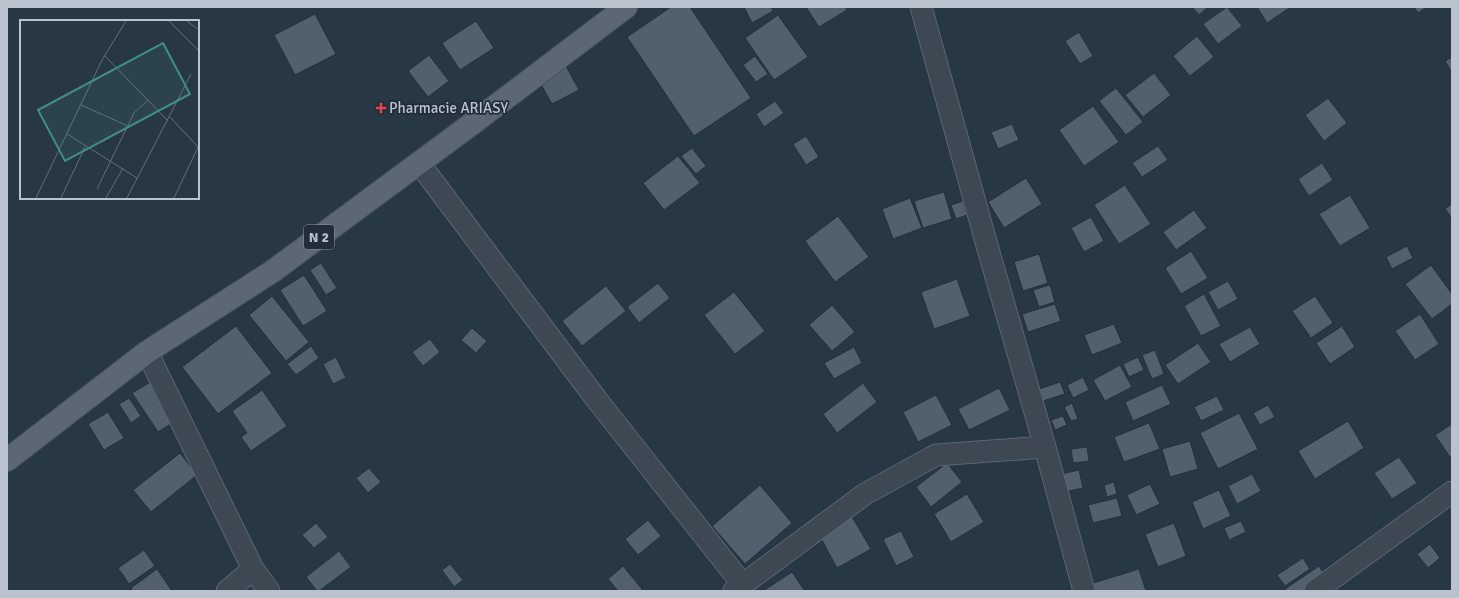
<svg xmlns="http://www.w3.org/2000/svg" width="1459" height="598" viewBox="0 0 1459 598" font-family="Signika,sans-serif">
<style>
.building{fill:#52606e;stroke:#232f3b}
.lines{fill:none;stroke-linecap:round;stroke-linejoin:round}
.street-casing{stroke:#5b6671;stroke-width:23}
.primary-casing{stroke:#495460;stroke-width:24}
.street{stroke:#3d4853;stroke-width:21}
.primary{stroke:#5b6773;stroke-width:22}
.health-dot{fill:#e0444e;stroke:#212d39;stroke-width:1.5}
.labels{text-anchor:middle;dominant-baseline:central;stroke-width:3.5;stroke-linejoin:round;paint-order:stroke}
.shield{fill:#212d39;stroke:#8c96a1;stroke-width:1}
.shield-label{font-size:14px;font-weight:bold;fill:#bac3cd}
.poi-label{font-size:15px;fill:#bac3cd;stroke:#212d39;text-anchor:start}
.inset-road{fill:none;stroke:#626f7b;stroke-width:1}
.view{fill:#428d8a;fill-opacity:0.15;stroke:#428d8a;stroke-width:2}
.inset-edge{fill:none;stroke:#bac3cd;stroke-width:2}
</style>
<rect width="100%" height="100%" fill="#283744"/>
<path class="building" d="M671,7h19l61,91 -57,38 -67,-99z
M744,7h27l2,4 -21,12z
M806,7h39l2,3 -28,17z
M1192,7h16l-9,8z
M1227,7l15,19 -24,18 -15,-20z
M1257,7h34l-24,16z
M1414,7h13l-9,6z
M315,14l21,40 -41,21 -21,-40z
M778,15l30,42 -34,23 -29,-42z
M476,21l18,27 -34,22 -18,-27z
M1079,32l14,24 -13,8 -15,-23z
M1197,36l17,21 -24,19 -17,-20z
M429,55l20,26 -21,16 -20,-26z
M755,56l13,18 -12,8 -13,-17z
M1452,57v16l-7,-12z
M566,66l13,24 -27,14 -13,-23z
M1154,73l17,22 -28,22 -18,-22z
M1116,88l27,34 -17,13 -27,-34z
M1328,98l19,25 -23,18 -19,-26z
M775,101l9,12 -20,14 -8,-13z
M1093,106l26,36 -35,24 -25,-36z
M1012,124l7,16 -21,9 -7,-17z
M806,136l13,21 -13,8 -13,-21z
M1158,146l10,14 -26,17 -10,-14z
M692,148l14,18 -10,8 -15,-18z
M678,156l22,27 -36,27 -21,-27z
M1322,163l11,17 -24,16 -11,-17z
M1026,178l16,26 -38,24 -16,-26z
M1125,185l26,39 -32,20 -25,-39z
M944,192l8,27 -29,9 -9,-27z
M1350,195l20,33 -30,18 -21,-32z
M910,198l12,30 -29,11 -11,-30z
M963,201l4,14 -11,4 -5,-14z
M1452,204v14l-7,-9z
M1194,210l13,18 -31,22 -13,-18z
M838,216l31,41 -34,25 -30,-41z
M1091,217l13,24 -20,11 -13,-24z
M1407,246l6,12 -21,11 -6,-12z
M1191,251l17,27 -27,16 -16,-26z
M1039,254l9,29 -25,8 -9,-29z
M321,263l16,25 -11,7 -16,-25z
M1431,265l21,29v10l-20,15 -27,-35z
M304,275l23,36 -24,15 -23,-36z
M957,279l13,37 -36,13 -13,-37z
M1228,281l10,18 -20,11 -10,-18z
M658,283l12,15 -31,25 -12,-16z
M1050,285l5,17 -16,5 -6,-17z
M606,286l20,25 -44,35 -20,-25z
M734,292l31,39 -30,23 -31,-39z
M1204,294l17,32 -20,10 -17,-30z
M272,296l37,46 -23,19 -37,-46z
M1315,296l18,27 -22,15 -19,-27z
M1055,304l6,17 -33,11 -6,-18z
M832,305l23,27 -23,19 -23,-26z
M1420,314l19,30 -24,16 -20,-29z
M1114,324l8,19 -30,12 -8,-20z
M236,326l36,47 -54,41 -36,-47z
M1342,326l13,21 -25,17 -14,-21z
M1250,327l10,17 -30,18 -11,-18z
M472,328l15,13 -11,12 -15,-13z
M430,339l10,13 -17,14 -11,-14z
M1198,343l13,19 -33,22 -13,-19z
M311,346l8,12 -23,17 -9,-11z
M854,347l8,16 -28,16 -10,-16z
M1155,350l9,24 -12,5 -10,-24z
M336,357l10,21 -13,6 -10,-20z
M1138,357l6,13 -15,7 -6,-13z
M1120,365l12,22 -27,14 -12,-21z
M1083,377l6,13 -16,8 -6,-13z
M152,381l25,39 -19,12 -26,-39z
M1060,382l5,12 -22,7 -4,-12z
M863,383l14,19 -40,31 -14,-19z
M1162,385l9,19 -38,17 -8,-19z
M999,388l11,22 -41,20 -11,-21z
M262,390l25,36 -36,25 -10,-14 6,-4 -15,-22z
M936,395l16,30 -34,17 -15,-30z
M1217,396l7,14 -23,11 -7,-14z
M129,398l12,18 -10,7 -12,-19z
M1072,403l6,16 -7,2 -7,-14z
M1268,405l7,12 -15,8 -7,-12z
M108,412l16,26 -20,12 -16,-26z
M1239,413l19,36 -40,20 -18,-36z
M1063,416l4,9 -12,5 -4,-10z
M1348,421l16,27 -49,31 -17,-28z
M1149,423l11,26 -36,13 -10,-25z
M1452,424v36l-17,-25z
M1190,441l8,28 -28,8 -8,-28z
M1087,447l2,14 -16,2 -2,-14z
M180,453l17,22 -46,37 -18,-22z
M1399,457l18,26 -25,16 -18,-26z
M947,463l15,19 -31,25 -15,-20z
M369,468l12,14 -13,11 -12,-15z
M1079,470l4,18 -18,4 -4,-18z
M1252,474l9,17 -24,13 -9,-18z
M1114,482l3,12 -10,3 -3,-12z
M1150,484l10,20 -24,11 -9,-20z
M760,485l32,38 -47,41 -33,-38z
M1219,490l12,26 -28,13 -11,-27z
M967,494l17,28 -33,20 -17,-28z
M1117,498l5,18 -29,7 -5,-18z
M851,515l20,34 -34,19 -19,-35z
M648,520l13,16 -23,19 -13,-16z
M1241,521l5,11 -17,8 -5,-12z
M316,523l12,14 -14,11 -12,-13z
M1174,523l12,33 -28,11 -13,-33z
M901,531l13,26 -18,9 -13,-27z
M1430,544l10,14 -12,10 -11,-14z
M144,550l11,16 -26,18 -11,-16z
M339,551l12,16 -32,24h-2l-11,-14z
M1303,558l7,11 -25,17 -8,-11z
M450,564l13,16 -9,7 -12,-17z
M623,566l19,23 -2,2h-22l-10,-12z
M1319,566l6,10 -21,15h-17l-2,-2z
M157,569l15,22h-39l-2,-3z
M1139,569l7,22h-54l-2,-7z
M792,572l13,19h-42z"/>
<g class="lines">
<g class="street-casing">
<path id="street" d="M921,7l67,242 57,198 39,144
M419,163l178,237 146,185
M147,352l106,217 16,22
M227,591l26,-22
M734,591l131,-97 71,-39 109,-8
M1315,591l137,-99"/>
</g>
<g class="primary-casing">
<path id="primary" d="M7,460l140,-108 126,-81 200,-148 153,-116"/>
</g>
<use href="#street" class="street"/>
<use href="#primary" class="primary"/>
</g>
<path class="health-dot" d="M379 102h4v4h4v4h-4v4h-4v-4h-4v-4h4z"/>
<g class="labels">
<rect class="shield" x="304" y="225" width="30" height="24" rx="3"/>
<g class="shield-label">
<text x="319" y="237">N 2</text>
</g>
<g class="poi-label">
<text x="389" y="108">Pharmacie ARIASY</text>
</g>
</g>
<g transform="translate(20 20)">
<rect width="179" height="179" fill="#283744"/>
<path class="inset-road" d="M149,1l30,30M167,1l12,9M85,36l63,65M61,85l47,21M150,97l28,30M47,114l70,44M77,169l37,-76 14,-13M16,178l66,-138 24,-39M41,178l24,-51M86,178l17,-30M107,178l64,-124M154,178l25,-53"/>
<path class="view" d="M143,23l27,51 -125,67 -27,-51z"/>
<rect width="179" height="179" class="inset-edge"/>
</g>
<rect width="1459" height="598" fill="none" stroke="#bac3cd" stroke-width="16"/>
</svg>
